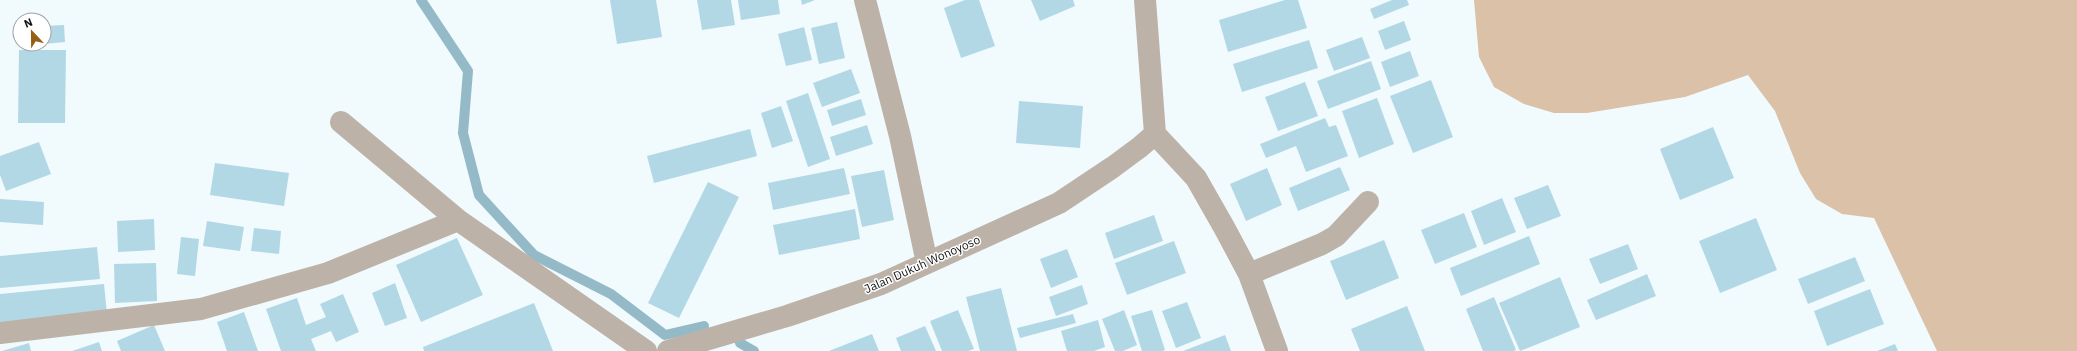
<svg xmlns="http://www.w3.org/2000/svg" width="2077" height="351" viewBox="0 0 2077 351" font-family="'IBM Plex Sans',sans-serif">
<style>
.forest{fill:#dac1a8}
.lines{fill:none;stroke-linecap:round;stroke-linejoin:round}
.stream{stroke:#95bac7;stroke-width:10}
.building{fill:#b2d8e6}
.minor{stroke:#bdb2a7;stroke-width:22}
.labels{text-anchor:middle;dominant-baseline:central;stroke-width:3;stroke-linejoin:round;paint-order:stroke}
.street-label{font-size:12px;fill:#111415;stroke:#fff}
</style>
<rect width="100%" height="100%" fill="#f1fafd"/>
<path class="forest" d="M1474,0h603v351h-140l-63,-133 -32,-4 -26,-15 -16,-26 -25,-62 -27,-36 -63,22 -98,16h-33l-30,-9 -30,-17 -15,-30z"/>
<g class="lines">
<path class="stream" d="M421,0l47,71 -5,62 16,62 55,60 77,39 54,41 39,-9
M740,343l14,8"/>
</g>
<path class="building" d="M610,0h46l6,37 -45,7z
M697,0h34l4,25 -33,5z
M738,0h40l2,14 -39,6z
M801,0h14l-13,5z
M965,0h14l16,46 -34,12 -17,-50z
M1031,0h42l2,6 -35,15z
M1285,0h13l9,28 -79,24 -9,-32z
M1392,0h15l2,5 -35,14 -4,-10z
M1404,21l7,19 -26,10 -7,-19z
M837,22l8,36 -26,6 -8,-36z
M64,25l1,17 -21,2v-18z
M804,27l8,33 -26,6 -8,-32z
M1362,37l8,21 -36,13 -8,-21z
M1309,40l9,28 -76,24 -9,-28z
M19,50h47l-1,73h-47z
M1410,51l9,25 -29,11 -9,-25z
M1371,61l10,28 -53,20 -11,-28z
M851,69l9,24 -38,14 -9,-24z
M1431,80l22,57 -40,16 -23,-57z
M1305,82l13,34 -40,15 -13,-34z
M808,93l22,66 -22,8 -22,-66z
M1377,98l17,46 -35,14 -17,-47z
M861,99l5,16 -34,11 -5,-16z
M1019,101l64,5 -3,42 -64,-5z
M781,106l12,35 -21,7 -11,-35z
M1325,118l4,9 7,-2 12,31 -42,16 -10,-26 -30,12 -6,-14z
M867,125l6,19 -37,12 -6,-19z
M1713,127l21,51 -54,22 -20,-51z
M750,129l7,27 -103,27 -7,-27z
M39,142l12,32 -45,17 -6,-16v-19z
M215,163l74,10 -5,33 -74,-11z
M1340,167l10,23 -52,21 -9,-23z
M844,168l6,26 -77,16 -5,-27z
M1267,168l15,37 -36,16 -16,-37z
M884,170l10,50 -32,7 -11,-51z
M708,182l31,15 -60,121 -31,-15z
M1548,185l13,31 -34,13 -13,-31z
M1502,198l14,34 -32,13 -13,-34z
M0,199l44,3 -1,23 -43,-3z
M855,209l5,30 -81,16 -6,-30z
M1464,213l13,34 -42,17 -14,-34z
M1154,215l9,26 -49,18 -9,-26z
M1756,218l21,52 -57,23 -21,-52z
M154,219l1,31 -37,2 -1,-31z
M207,221l37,6 -4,24 -37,-5z
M254,228l27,3 -2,23 -28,-3z
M1529,236l11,28 -79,32 -11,-28z
M181,237l18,2 -4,37 -18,-2z
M457,238l26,57 -62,27 -25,-57z
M1384,240l15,38 -53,22 -16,-39z
M1174,241l12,32 -59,22 -12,-32z
M1628,244l10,25 -38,15 -11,-25z
M97,247l3,32 -100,9v-32z
M1067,249l11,28 -27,11 -11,-29z
M1855,257l10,24 -57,23 -10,-25z
M156,263l1,38 -42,2 -1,-39z
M1647,274l9,22 -60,24 -9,-20z
M1560,277l20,50 -60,24 -21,-48z
M395,283l12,35 -22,8 -13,-33z
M104,284l3,30 -107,10v-30z
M1082,285l6,19 -32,12 -7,-19z
M1001,288l16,63h-37l-14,-54z
M1870,289l14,35 -57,22 -13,-35z
M343,294l16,38 -23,10 -5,-11 -20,8 5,12h-35l-15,-42 31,-11 9,27 20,-8 -6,-13z
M1494,297l22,53 -3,1h-30l-17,-42z
M1187,302l14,36 -25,10 -14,-37z
M534,303l19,48h-129l-1,-4z
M1407,306l18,45h-65l-9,-22z
M958,310l16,39 -6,2h-26l-12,-30z
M1124,310l13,35 -14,6h-8l-13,-32z
M1152,310l13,40 -3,1h-20l-11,-35z
M244,312l14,39h-31l-10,-29z
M1073,314l3,9 -56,15 -3,-10z
M1098,320l7,27 -11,4h-27l-6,-20z
M154,325l11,26h-44l-4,-10z
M925,326l11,25h-35l-5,-13z
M872,334l7,17h-50z
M1225,335l6,16h-48z
M99,342l3,9h-30z
M29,343l2,8h-29z
M1895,344l3,7h-21z"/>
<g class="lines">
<path class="minor" d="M865,0l35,136 27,127
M1145,0l10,134 41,44 29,51 24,45 28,77
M341,122l117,98 188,131
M1249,274l73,-30 14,-8 32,-34
M0,333l201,-24 127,-36 130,-53
M668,351l119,-35 94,-32 178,-81 54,-36 27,-20 15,-13"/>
</g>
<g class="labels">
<g class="street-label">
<text transform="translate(922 264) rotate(-24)">Jalan Dukuh Wonoyoso</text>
</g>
</g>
<g transform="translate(32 32) rotate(338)"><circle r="19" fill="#ffffff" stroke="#a0a1a1"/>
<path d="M0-3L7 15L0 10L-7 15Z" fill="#955f16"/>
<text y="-6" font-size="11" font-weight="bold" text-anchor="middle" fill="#111415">N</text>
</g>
</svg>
